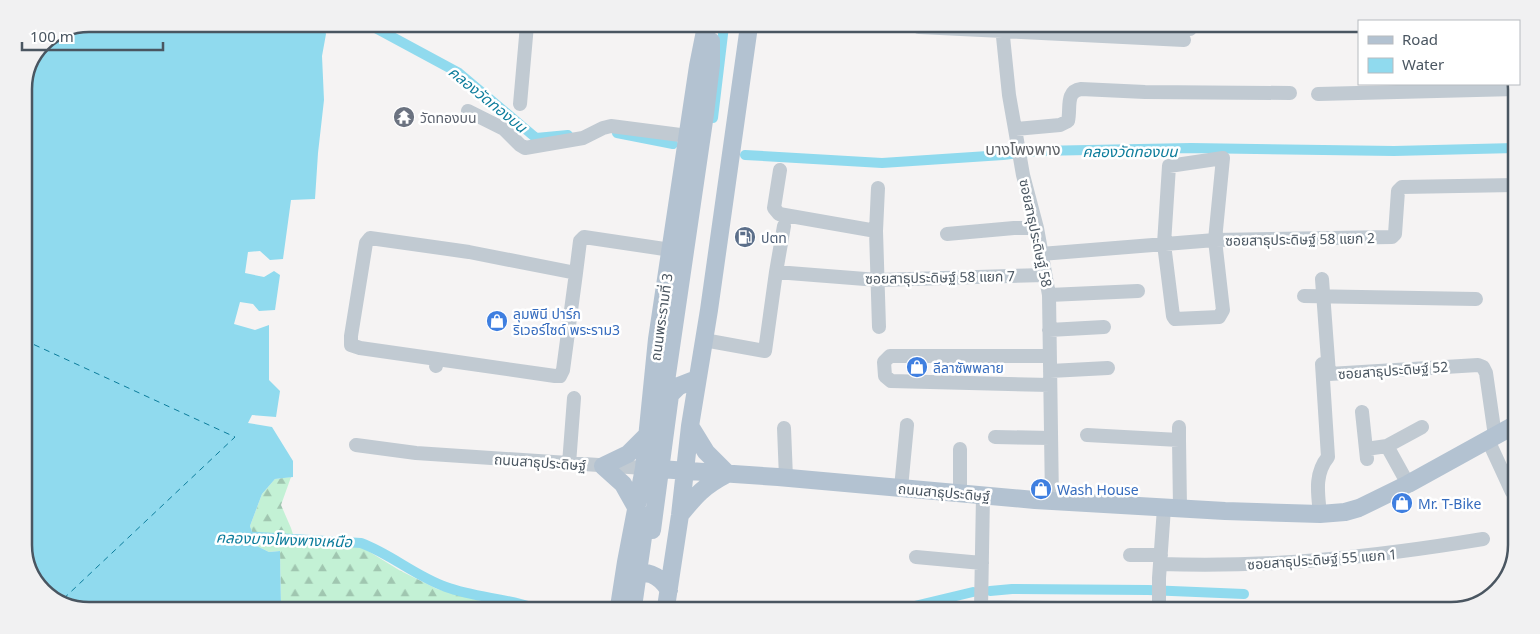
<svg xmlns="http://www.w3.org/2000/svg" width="1540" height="634" viewBox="0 0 1540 634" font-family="'Noto Sans','Noto Sans Thai',sans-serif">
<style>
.forest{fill:url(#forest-firs)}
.water{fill:#90daee}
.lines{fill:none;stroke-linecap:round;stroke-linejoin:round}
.canal{stroke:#90daee;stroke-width:10}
.ferry{stroke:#0c7c9b;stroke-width:1;stroke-dasharray:6 5;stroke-linecap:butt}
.minor{stroke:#c1cad2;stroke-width:14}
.major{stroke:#b3c2d1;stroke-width:18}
.labels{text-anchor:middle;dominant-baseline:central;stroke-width:5;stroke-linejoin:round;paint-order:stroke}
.worship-label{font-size:14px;fill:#5b616d;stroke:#fff;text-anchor:start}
.street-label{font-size:14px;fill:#4a5661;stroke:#fff}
.service-label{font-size:14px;fill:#4e5e75;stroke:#fff;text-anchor:start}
.shop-label{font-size:14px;fill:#366cbe;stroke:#fff;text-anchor:start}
.water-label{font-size:15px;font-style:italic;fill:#0c7c9b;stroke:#fff}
.quarter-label{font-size:16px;fill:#5f6368;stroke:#fff}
.rim{fill:none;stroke:#4a5661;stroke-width:2.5}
</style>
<defs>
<pattern id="forest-firs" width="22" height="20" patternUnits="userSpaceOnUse" patternTransform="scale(1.25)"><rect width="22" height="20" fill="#c3f1d5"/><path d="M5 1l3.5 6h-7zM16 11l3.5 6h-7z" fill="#a0c6b0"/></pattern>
</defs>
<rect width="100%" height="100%" fill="#f5f3f3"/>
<path class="forest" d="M291,477l-10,28 10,23 5,16 64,2 39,24 38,19 66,18 -222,-1 -1,-55 -11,1 -12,-6 -7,-20 12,-32 13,-15z"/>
<path class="water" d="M89,24l234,1 3,9 -4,22 2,44 -6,53 -3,46 -24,1 -8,59 -13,1 -10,-9 -12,1 -3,21 19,4 10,-6 6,4 -5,35 -16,1 -6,-7 -13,-2 -6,22 21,6 14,-5v55l11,11 -4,26 -24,-2 -4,8 24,4 21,34v16l-18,2 -13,15 -12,32 7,20 12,6 11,-1 1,55 -216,-1 -28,-21 -13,-35v-464l19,-42z"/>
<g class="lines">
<path class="canal" d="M370,25l89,48 77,65 32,-3
M713,118l11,-92
M617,133l56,11
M745,155l137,8 121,-8 34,-4 154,-3 203,3 121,-3
M240,536l121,7c30,11 54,33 85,44 27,10 58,11 85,20
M990,591l22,-2 136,1 96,4
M906,608l67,-16"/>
<path class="ferry" d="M24,340l211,97 -175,165"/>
<path class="minor" d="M919,27l265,13
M1002,27l7,68 6,34 8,46 14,53 12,67 3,206
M1190,29v-1
M1318,94l198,-5
M520,104l7,-79
M468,111l36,18 16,16 5,3 58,-10 20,-10 8,-2 77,10
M1015,129l45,-4 8,-4c3,-12 -3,-30 13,-32l64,3 145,1
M1223,158l-8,82 8,70 -4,7 -44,2 -2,-3 -9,-72 5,-78z
M780,170l-6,38 5,6 97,17
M878,188l-2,43 3,96
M947,234l67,-6h23
M1041,254l174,-14 177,-3 3,-3 3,-43 4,-4 113,-2
M776,272l102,8 167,-5
M1322,279l7,95 149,-9 5,2 3,6 9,63
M1049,295l89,-4
M1304,296l172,3
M1049,330l55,-3
M704,340l61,11 11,-79 8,-46
M1050,356h-160l-6,6 1,14 6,5 159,4
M437,359l118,17h5l3,-6 13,-97
M436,366l1,-7 -77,-11 -9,-3v-9l15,-93 4,-5 99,14 107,21 4,-32 4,-4 87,13
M1050,371l58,-3
M1362,412l5,47
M784,428l2,50
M1087,435l92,5 1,68
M995,437l56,1
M1179,440v-13
M1488,440l24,52
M356,445l60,8 228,15
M1387,446l21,38
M1366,449l21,-3 35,-19
M569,464l5,-66
M901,488l6,-63
M960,493v-44
M1320,514c-2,-20 -6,-40 8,-57l-6,-93
M1130,555h31
M916,557l66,6
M1160,564c110,4 214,-7 323,-25
M981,607l78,1
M981,609l2,-114
M1159,609v-31l5,-70"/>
<path class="major" d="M662,409l43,-295 6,-49v-24
M690,426l16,26 22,22
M644,468l134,9 257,23 190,11 95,3 25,-2 14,-4 49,-24 105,-58
M637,509l-14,-25 -20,-18 25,-12 20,-20
M680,515c16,-20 24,-29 47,-41
M652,530l18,-135 9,-9 18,-7
M630,579c15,-12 29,-4 39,11
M619,607l7,-45 18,-94 13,-129 41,-273 8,-40
M633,607l13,-91
M666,607l14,-92 10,-89 19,-116 40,-284"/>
</g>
<defs>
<g id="temple-disc" transform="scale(1.125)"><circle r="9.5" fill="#6b7280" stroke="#fff"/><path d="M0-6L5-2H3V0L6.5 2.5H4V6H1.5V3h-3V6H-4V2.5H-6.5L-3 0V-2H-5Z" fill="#fff"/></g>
<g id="fuel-disc" transform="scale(1.125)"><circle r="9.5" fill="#5c6f8a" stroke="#fff"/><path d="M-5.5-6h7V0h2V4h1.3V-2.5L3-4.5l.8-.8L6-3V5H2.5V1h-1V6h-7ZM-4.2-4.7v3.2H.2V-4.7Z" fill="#fff"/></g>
<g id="shop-disc" transform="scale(1.125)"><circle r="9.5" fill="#3f7fe0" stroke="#fff"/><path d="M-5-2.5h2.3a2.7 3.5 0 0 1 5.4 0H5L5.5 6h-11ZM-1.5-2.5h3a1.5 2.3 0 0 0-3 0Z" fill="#fff"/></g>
</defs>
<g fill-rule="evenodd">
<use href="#temple-disc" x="404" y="117"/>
<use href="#fuel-disc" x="745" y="237"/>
<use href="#shop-disc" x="497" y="321"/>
<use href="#shop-disc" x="917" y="367"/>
<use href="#shop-disc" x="1041" y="489"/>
<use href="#shop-disc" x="1402" y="503"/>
</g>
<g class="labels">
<g class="worship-label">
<text x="420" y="117">วัดทองบน</text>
</g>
<g class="street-label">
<text transform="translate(1036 233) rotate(78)">ซอยสาธุประดิษฐ์ 58</text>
<text transform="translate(1300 239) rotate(-1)">ซอยสาธุประดิษฐ์ 58 แยก 2</text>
<text transform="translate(940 277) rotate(-1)">ซอยสาธุประดิษฐ์ 58 แยก 7</text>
<text transform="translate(661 317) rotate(-82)">ถนนพระรามที่ 3</text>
<text transform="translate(1393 370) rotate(-4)">ซอยสาธุประดิษฐ์ 52</text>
<text transform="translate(540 462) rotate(4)">ถนนสาธุประดิษฐ์</text>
<text transform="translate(944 492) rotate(5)">ถนนสาธุประดิษฐ์</text>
<text transform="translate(1322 559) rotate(-4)">ซอยสาธุประดิษฐ์ 55 แยก 1</text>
</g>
<g class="service-label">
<text x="761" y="237">ปตท</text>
</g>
<g class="shop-label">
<text x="513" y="313">ลุมพินี ปาร์ก<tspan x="513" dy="16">ริเวอร์ไซด์ พระราม3</tspan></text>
<text x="933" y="367">ลีลาซัพพลาย</text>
<text x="1057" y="489">Wash House</text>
<text x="1418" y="503">Mr. T-Bike</text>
</g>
<g class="water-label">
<text transform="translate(488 99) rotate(39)">คลองวัดทองบน</text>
<text x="1130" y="151">คลองวัดทองบน</text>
<text transform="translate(284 539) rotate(2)">คลองบางโพงพางเหนือ</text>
</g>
<g class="quarter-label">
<text x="1023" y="149">บางโพงพาง</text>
</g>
</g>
<path d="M0 0H1540V634H0ZM89 32H1451A57 57 0 0 1 1508 89V545A57 57 0 0 1 1451 602H89A57 57 0 0 1 32 545V89A57 57 0 0 1 89 32Z" fill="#f1f1f2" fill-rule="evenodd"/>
<path class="rim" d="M89 32H1451A57 57 0 0 1 1508 89V545A57 57 0 0 1 1451 602H89A57 57 0 0 1 32 545V89A57 57 0 0 1 89 32Z"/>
<rect x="1358" y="20" width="162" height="65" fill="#ffffff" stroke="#b7bbc0"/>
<rect x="1368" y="36" width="25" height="8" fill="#b3c2d1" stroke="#b7bbc0"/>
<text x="1402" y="45" font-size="15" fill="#4a5661">Road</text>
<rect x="1368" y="58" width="25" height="15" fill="#90daee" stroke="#b7bbc0"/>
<text x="1402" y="70" font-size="15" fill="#4a5661">Water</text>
<path d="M22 42v8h141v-8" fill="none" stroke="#4a5661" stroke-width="2.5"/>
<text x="30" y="42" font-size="15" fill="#4a5661" stroke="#ffffff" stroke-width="4" paint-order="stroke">100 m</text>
</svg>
